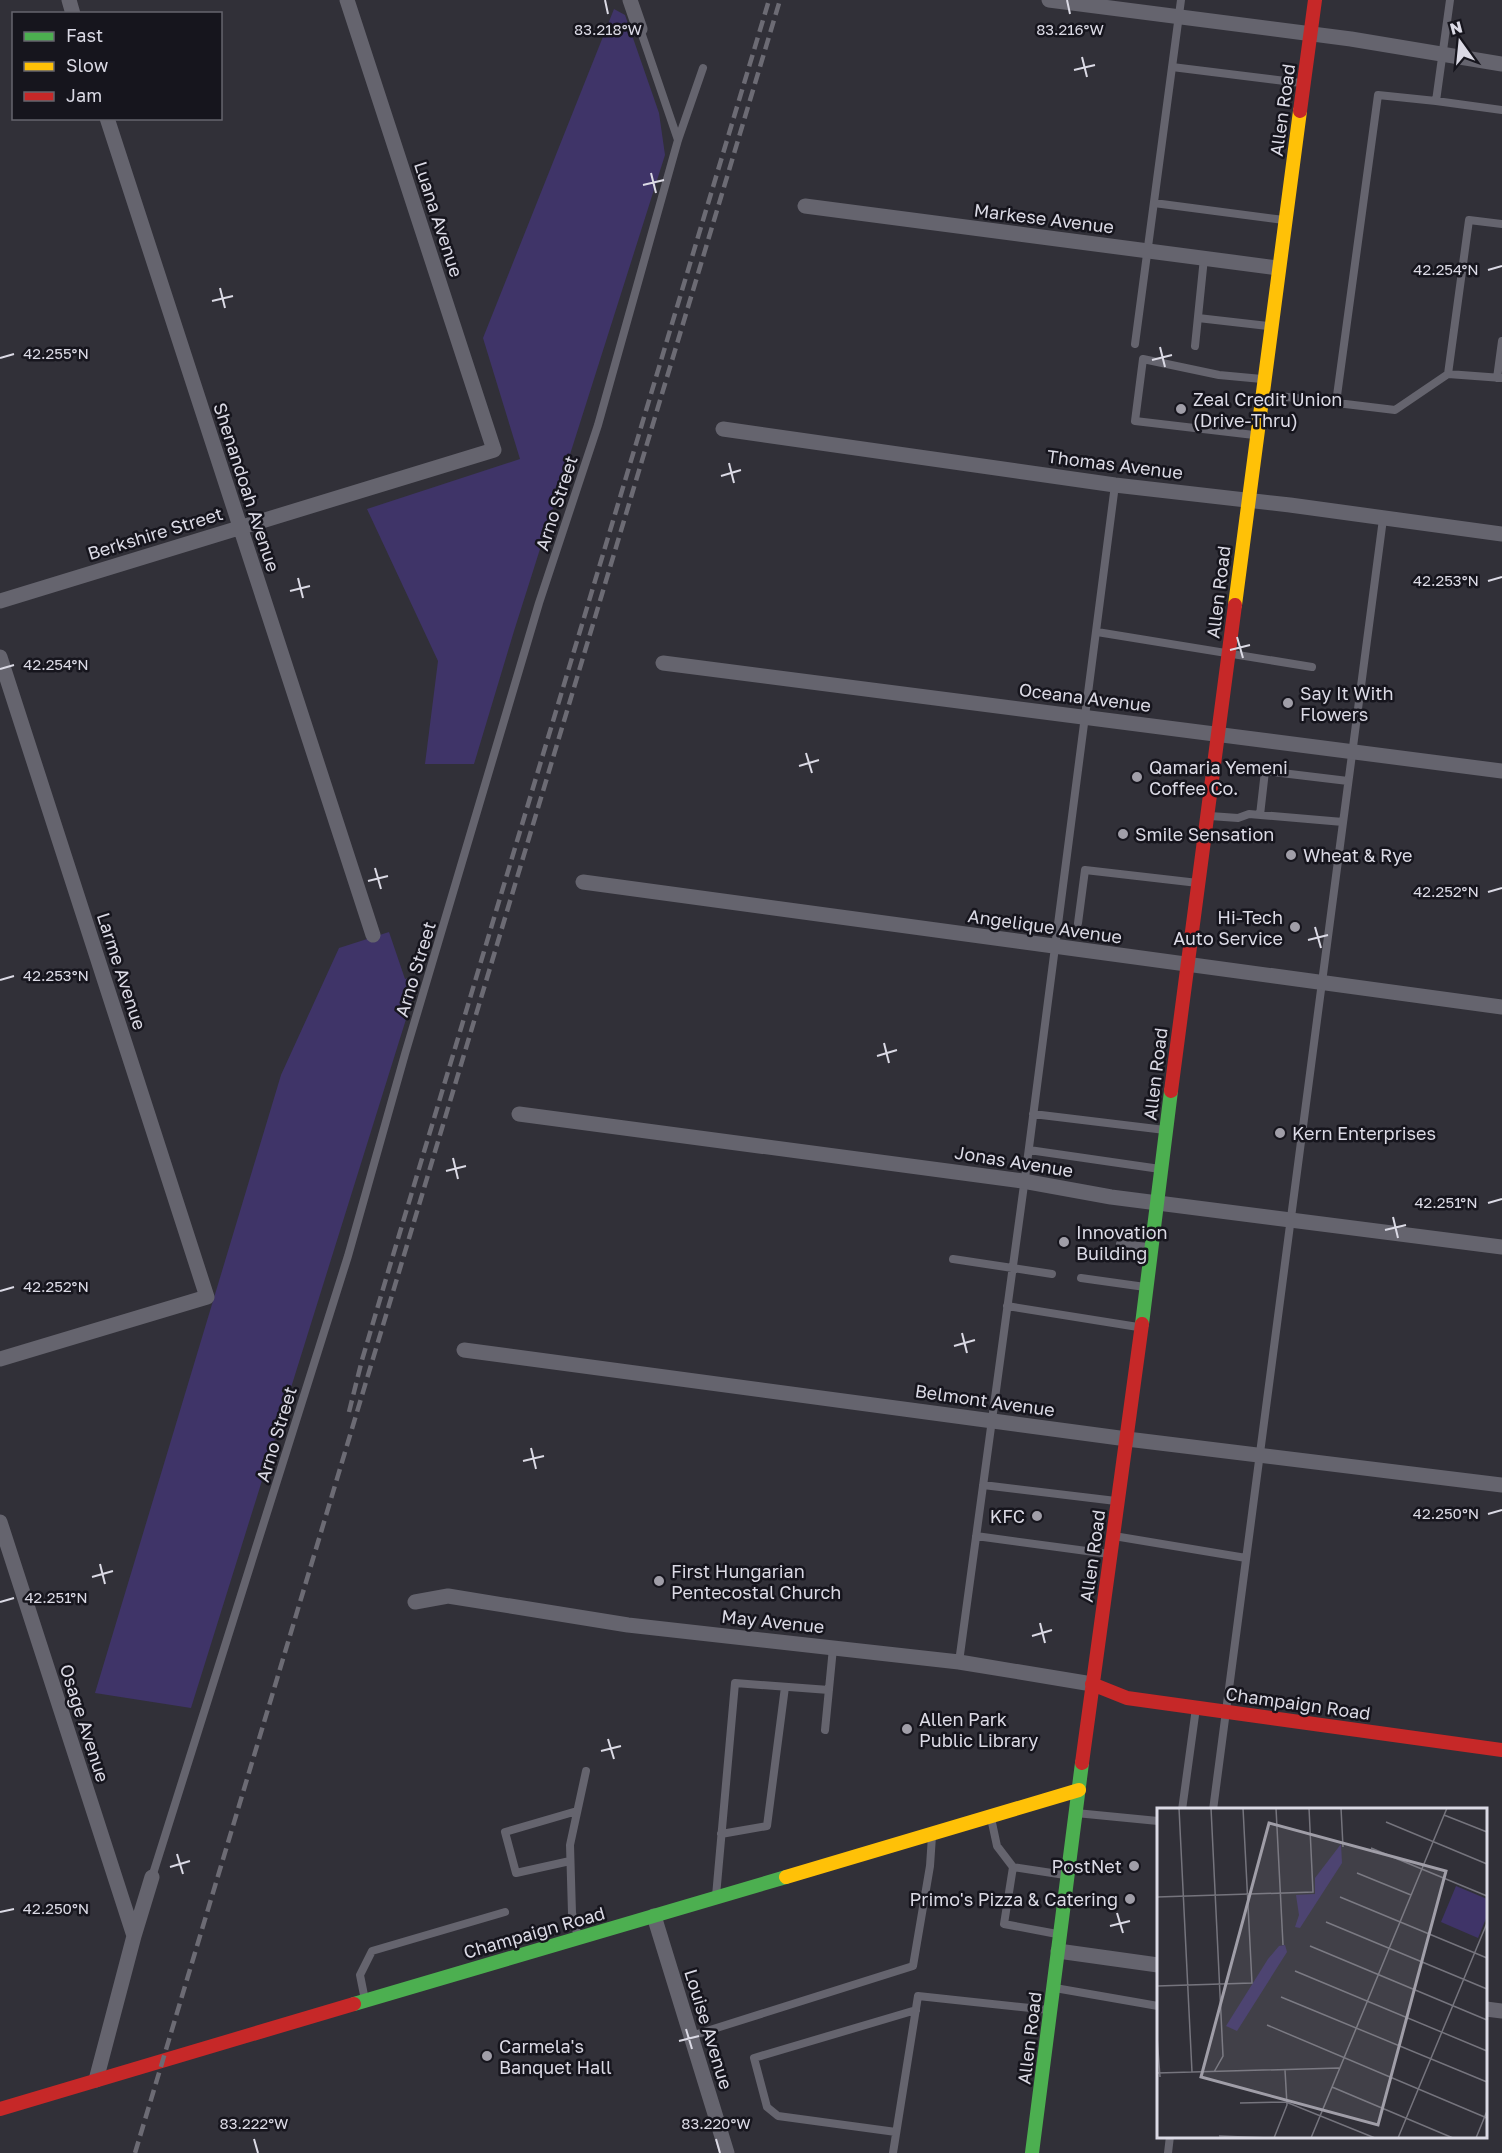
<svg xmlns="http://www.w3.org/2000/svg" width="1502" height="2153" viewBox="0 0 1502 2153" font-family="'Golos Text',sans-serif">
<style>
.green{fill:#3f3468}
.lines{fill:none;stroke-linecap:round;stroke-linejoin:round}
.lane{stroke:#65646e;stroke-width:8}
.street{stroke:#65646e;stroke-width:15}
.fast{stroke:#4caf50;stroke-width:14}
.slow{stroke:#ffc107;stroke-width:14}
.jam{stroke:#c62828;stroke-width:14}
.rail{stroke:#6c6b74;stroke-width:4.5;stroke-dasharray:12 6;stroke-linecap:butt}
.ticks{fill:none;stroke:#dbdae5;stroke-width:2}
.poi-dot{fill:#a09ea8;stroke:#16151d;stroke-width:2}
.labels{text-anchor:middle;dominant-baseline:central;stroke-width:5;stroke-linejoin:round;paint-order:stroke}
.street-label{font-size:18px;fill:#dbdae5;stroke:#16151d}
.poi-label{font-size:18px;fill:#dbdae5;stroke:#16151d;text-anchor:start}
.inset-road{fill:none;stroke:#75747d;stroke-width:1.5}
.view{fill:#a09ea8;fill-opacity:0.15;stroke:#a09ea8;stroke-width:3}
.inset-edge{fill:none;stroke:#dbdae5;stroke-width:3}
.ticks-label{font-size:15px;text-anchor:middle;fill:#dbdae5;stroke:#16151d;stroke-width:5;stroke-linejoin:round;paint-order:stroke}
</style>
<rect width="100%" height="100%" fill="#313038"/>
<path class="green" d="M614,9l11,6 34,98 6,42 -151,476 -40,133h-49l13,-103 -71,-152 153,-50 -37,-121z
M389,932l16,47 6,-2 6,7 -226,724 -96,-15 186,-618 58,-127z"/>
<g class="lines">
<path class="lane" d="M1450,0l-14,101 66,9
M640,29l38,111
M1172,67l129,16
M1154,203l130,17
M1198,318l70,8
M1135,344l46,-344
M1195,346l9,-88
M1448,374l54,4
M1497,378l5,-37
M1263,394l132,16 53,-36 21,-154 33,4
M1336,403l42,-308 58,6
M1254,435l-119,-14 8,-62 76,16 43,4
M1097,632l215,35
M1260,815l5,-44 83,10
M1210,816l28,2 11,-4 94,8
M1078,923l7,-53 113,13
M1033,1114l132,16
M1029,1150l131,19
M1120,1244l28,3
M953,1259l99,15
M1081,1278l64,9
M1007,1306l131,21
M983,1485l133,16
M976,1536l133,18
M1114,1536l132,22
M959,1662l68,-499 88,-678
M825,1730l8,-82
M1182,1810l14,-102
M1213,1810l170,-1291
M1076,1813l82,8
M991,1818l6,28 16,21 -9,57 53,10
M721,1834l46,-8 18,-139
M570,1861l-54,12 -11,-41 72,-21
M1013,1867l52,8
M152,1877l196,-621 57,-202 134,-451 59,-178 80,-285 25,-72
M716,1896l19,-213 94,7
M578,1937l-6,-24 -2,-68 16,-74
M1055,1988l103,18
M365,2000l-5,-25 12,-24 133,-39
M691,2036l222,-70 17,-100 2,-30
M896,2132l-118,-16 -11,-9 -13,-49 162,-48
M893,2153l25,-157 131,14
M1168,2153l2,-17"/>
<path class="street" d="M69,0l4,14
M630,0l10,29
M1049,0l302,39 151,25
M107,118l266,817
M805,206l473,62
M723,429l392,56 175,20 212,29
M0,601l494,-151 -147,-450
M0,657l207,640 -207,62
M663,663l839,108
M583,882l919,125
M519,1114l504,67 88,16 391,50
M464,1350l663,89 375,46
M0,1522l134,414 -38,144
M415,1602l33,-6 180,29 331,37 133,22
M654,1916l73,237
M134,1936l18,-59
M1058,1951l100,14
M1486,2009l16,2"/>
<path class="fast" d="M1142,1324l29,-233
M354,2004l432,-127
M1032,2153l50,-390"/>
<path class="slow" d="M1235,605l65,-494
M786,1877l293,-87"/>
<path class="jam" d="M1300,111l15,-111
M1171,1091l64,-486
M1092,1684l35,14 375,52
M1082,1763l60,-439
M0,2109l354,-105"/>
<path class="rail" d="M349,1412l13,-52 29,-98 378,-1262
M135,2153l645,-2153"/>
</g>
<path class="ticks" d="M605,0l3,14M1067,0l3,14M1082,57l5,20M1074,70l21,-5M651,173l5,20M643,185l21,-5M1488,270l14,-4M220,288l5,20M212,301l21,-5M1160,347l5,20M0,358l14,-4M1152,360l20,-5M729,463l5,20M721,476l20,-6M298,578l5,20M1488,581l14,-4M290,591l20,-5M1237,637l6,21M1230,650l20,-5M0,669l14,-4M806,753l6,20M799,766l20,-6M375,868l6,21M368,881l20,-5M1488,892l14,-4M1315,927l6,21M1308,940l20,-5M0,980l14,-4M884,1043l5,20M877,1056l20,-6M453,1158l5,21M446,1171l20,-5M1488,1203l14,-4M1393,1217l5,21M1385,1230l21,-5M0,1291l14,-4M962,1333l5,20M954,1346l21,-6M531,1448l5,21M523,1461l21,-5M1488,1514l14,-4M100,1564l5,20M92,1577l21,-6M0,1602l14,-4M1040,1623l5,20M1032,1636l20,-6M608,1739l6,20M601,1751l20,-5M177,1854l6,20M170,1867l20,-6M0,1912l14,-3M1117,1913l6,20M1110,1926l20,-5M686,2029l6,20M679,2041l20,-5M254,2139l4,14M716,2139l4,14"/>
<g class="poi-dot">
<circle cx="1181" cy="409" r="6"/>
<circle cx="1288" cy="703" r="6"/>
<circle cx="1137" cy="777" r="6"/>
<circle cx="1123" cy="834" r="6"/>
<circle cx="1291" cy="855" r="6"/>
<circle cx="1295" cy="927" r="6"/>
<circle cx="1280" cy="1133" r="6"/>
<circle cx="1064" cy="1242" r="6"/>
<circle cx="1037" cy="1516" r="6"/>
<circle cx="659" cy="1581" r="6"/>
<circle cx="907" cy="1729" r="6"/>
<circle cx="1134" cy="1866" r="6"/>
<circle cx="1130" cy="1899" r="6"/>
<circle cx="487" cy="2056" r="6"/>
</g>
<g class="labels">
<g class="street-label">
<text transform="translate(1282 110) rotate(-82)">Allen Road</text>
<text transform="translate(1044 218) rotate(7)">Markese Avenue</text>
<text transform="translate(439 219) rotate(72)">Luana Avenue</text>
<text transform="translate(1115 464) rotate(7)">Thomas Avenue</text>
<text transform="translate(247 487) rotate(72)">Shenandoah Avenue</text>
<text transform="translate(556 503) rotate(-72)">Arno Street</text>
<text transform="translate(155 533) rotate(-17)">Berkshire Street</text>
<text transform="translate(1218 592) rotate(-83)">Allen Road</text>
<text transform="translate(1085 697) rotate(7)">Oceana Avenue</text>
<text transform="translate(1045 926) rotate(8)">Angelique Avenue</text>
<text transform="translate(415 969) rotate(-73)">Arno Street</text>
<text transform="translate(122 971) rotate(72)">Larme Avenue</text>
<text transform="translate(1155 1074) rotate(-83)">Allen Road</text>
<text transform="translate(1014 1161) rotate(9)">Jonas Avenue</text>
<text transform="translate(985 1400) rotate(8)">Belmont Avenue</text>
<text transform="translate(276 1434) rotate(-73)">Arno Street</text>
<text transform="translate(1092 1556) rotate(-82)">Allen Road</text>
<text transform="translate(773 1621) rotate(6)">May Avenue</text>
<text transform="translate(1298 1703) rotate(8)">Champaign Road</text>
<text transform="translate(85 1723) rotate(72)">Osage Avenue</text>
<text transform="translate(534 1932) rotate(-16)">Champaign Road</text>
<text transform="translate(709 2029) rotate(73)">Louise Avenue</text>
<text transform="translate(1029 2038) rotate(-83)">Allen Road</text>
</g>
<g class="poi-label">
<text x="1193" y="399">Zeal Credit Union<tspan x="1193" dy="21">(Drive-Thru)</tspan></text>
<text x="1300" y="693">Say It With<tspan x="1300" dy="21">Flowers</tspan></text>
<text x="1149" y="767">Qamaria Yemeni<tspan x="1149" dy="21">Coffee Co.</tspan></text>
<text x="1135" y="834">Smile Sensation</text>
<text x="1303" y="855">Wheat &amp; Rye</text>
<text x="1283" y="917" text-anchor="end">Hi-Tech<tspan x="1283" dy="21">Auto Service</tspan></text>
<text x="1292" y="1133">Kern Enterprises</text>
<text x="1076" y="1232">Innovation<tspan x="1076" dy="21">Building</tspan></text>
<text x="1025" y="1516" text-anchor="end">KFC</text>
<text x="671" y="1571">First Hungarian<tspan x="671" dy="21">Pentecostal Church</tspan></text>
<text x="919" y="1719">Allen Park<tspan x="919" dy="21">Public Library</tspan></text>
<text x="1122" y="1866" text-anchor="end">PostNet</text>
<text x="1118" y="1899" text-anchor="end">Primo's Pizza &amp; Catering</text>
<text x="499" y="2046">Carmela's<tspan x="499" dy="21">Banquet Hall</tspan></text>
</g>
</g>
<g transform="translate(1157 1808)">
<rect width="330" height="330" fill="#313038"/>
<path d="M184,36l1,19 -42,65 -5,-1 4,-12 -3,-20 19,-1v-16zM299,78l31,13v17l-9,22 -37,-16zM128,137l2,7 -50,79 -11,-5 42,-67 11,-13z" fill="#3f3468"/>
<path class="inset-road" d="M22,0l13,264M54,0l12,248 -9,16M119,0l7,137M184,0l2,39M287,7l43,17M229,14l101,42M214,40l116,48M200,65l54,22M0,89l156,-5 -4,-84M183,89l147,61M169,114l161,67M153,138l177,74M138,163l192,80M0,178l95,-3 -9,-175M124,189l206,85M110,217l220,93M0,229l3,40M0,265l182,-5M175,279l121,51M83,295l46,-1 89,36M62,328l51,2M117,330l13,-33 -2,-35M154,330l136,-330M241,330l89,-215M319,330l11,-27"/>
<path class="view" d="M112,15l177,48 -68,254 -177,-48z"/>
<rect width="330" height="330" class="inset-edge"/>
</g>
<g class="ticks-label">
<text x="608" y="35">83.218°W</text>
<text x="1070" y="35">83.216°W</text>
<text x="1446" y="275">42.254°N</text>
<text x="56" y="359">42.255°N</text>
<text x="1446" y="586">42.253°N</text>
<text x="56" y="670">42.254°N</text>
<text x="1446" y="897">42.252°N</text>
<text x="56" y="981">42.253°N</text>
<text x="1446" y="1208">42.251°N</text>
<text x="56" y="1292">42.252°N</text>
<text x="1446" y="1519">42.250°N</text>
<text x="56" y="1603">42.251°N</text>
<text x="56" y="1914">42.250°N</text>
<text x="254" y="2129">83.222°W</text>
<text x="716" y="2129">83.220°W</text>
</g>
<rect x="12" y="12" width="210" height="108" fill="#16151d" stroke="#65646d" stroke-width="1.5"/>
<rect x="24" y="32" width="30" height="9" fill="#4caf50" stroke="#65646d" stroke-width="1.5"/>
<text x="66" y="42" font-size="18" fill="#dbdae5">Fast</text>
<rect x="24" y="62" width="30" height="9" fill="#ffc107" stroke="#65646d" stroke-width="1.5"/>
<text x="66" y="72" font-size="18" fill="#dbdae5">Slow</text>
<rect x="24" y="92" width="30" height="9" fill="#c62828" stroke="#65646d" stroke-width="1.5"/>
<text x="66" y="102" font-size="18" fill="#dbdae5">Jam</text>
<g transform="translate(1460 42) rotate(345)" stroke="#16151d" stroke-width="4.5" paint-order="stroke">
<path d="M0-4.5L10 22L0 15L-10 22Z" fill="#dbdae5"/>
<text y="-9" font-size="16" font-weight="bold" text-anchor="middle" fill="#dbdae5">N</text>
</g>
</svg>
